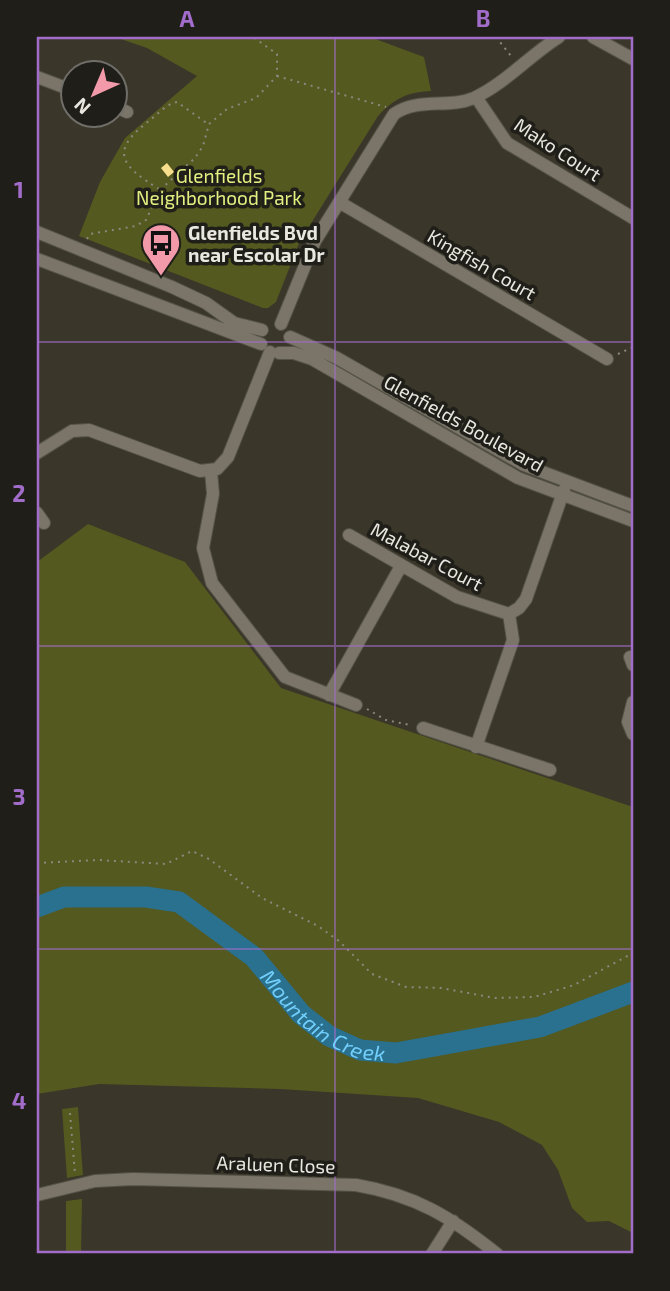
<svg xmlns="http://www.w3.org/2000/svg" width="670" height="1291" viewBox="0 0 670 1291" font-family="'Exo 2',sans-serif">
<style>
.green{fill:#54591f}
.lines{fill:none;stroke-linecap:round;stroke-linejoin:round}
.river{stroke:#2a708f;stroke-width:21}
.building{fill:#f8df8d}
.minor-casing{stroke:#555247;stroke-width:14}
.path{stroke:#8c887e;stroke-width:2;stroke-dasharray:2 5;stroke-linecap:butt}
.minor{stroke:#7a7568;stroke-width:12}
.grid{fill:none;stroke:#a26dca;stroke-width:2;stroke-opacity:0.55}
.labels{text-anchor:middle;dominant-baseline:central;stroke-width:7;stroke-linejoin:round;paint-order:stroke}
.street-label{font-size:19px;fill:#e9e7df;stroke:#1f1e18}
.park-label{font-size:19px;fill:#e3ef81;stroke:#1f1e18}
.poi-label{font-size:19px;font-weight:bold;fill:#e9e7df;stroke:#1f1e18;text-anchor:start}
.water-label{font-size:21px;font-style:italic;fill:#72cffb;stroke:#1f1e18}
.neatline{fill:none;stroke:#a26dca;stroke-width:2.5}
.grid-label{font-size:23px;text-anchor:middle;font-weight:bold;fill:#a26dca}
</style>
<rect width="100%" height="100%" fill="#3a362a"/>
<path class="green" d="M115,37h255l54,20 7,34c-24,1 -37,8 -53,25l-78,125 -24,61 -8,6h-5l-184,-72 21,-54 25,-44 72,-62 -50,-28z
M88,524l97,38 96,126 352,119v426l-24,-12 -22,1 -15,-14 -14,-38 -16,-25 -43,-23 -81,-24 -138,-9 -181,-5 -62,10v-532z
M78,1107l5,68 -16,3 -5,-69z
M82,1199l-1,55h-15v-53z"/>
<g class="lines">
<path class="river" id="s1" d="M37,907l27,-10h82l33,5 75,55 47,57 28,22 31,14 36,3 144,-26 93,-35"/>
</g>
<path class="building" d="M167,163l7,9 -6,5 -7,-9z"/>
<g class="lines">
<g class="minor-casing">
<path id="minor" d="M593,37l40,22
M37,77l37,14
M476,97l31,46 126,75
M116,107l11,5
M339,202l268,157
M37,232l135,55 34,16 28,20 28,7
M37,259l224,85
M281,324l34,-83 79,-127c25,-17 54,-5 80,-16 32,-15 56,-43 85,-61
M290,337l47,21 187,107 109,41
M279,353h15l18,6 206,119 115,43
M37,453l35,-22 17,-1 111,41 17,-2 11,-12 42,-105
M211,471l2,23 -10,54 9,35 73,94 71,28
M37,513l7,10
M349,535l108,62 52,17 10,-6 7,-9 38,-109
M630,657l3,8
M329,695l72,-129
M633,702l-5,20 5,12
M423,728l127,42
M476,747l37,-107 -4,-26
M37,1195l58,-14 38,-2 223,6c59,10 95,32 141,69
M432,1254l21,-33"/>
</g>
<path class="path" d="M496,37l15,19
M277,76l109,31
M159,189c-37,-23 -51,-37 -10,-68 9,-7 17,-17 28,-19l31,22
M87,239l3,-5 46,-8 10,-6 14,-30 35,-32 8,-12 6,-22 18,-15 29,-11 21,-22v-22l-24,-17
M618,354l15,-7
M367,709l19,11 24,5
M37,863l61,-3 68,4 26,-13 17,8 53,39 56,28 21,15 33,33 34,13 35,1 54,10 39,-1 40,-12 59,-32
M70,1113l5,61"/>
<use href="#minor" class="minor"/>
</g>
<path class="grid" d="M335,37v1217M37,342h596M37,646h596M37,949h596"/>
<defs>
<g id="bus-pin" transform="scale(2.0125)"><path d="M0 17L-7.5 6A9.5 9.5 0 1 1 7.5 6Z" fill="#f39aaa" stroke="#1f1e18"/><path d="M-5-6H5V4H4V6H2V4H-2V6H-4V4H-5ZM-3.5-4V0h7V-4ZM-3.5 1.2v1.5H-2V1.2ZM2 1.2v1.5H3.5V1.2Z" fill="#111"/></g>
</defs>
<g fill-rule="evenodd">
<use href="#bus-pin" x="161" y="243"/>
</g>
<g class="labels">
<g class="street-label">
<text transform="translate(558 149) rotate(33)">Mako Court</text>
<text transform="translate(482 264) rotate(30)">Kingfish Court</text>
<text transform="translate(464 423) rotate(29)">Glenfields Boulevard</text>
<text transform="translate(427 556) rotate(28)">Malabar Court</text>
<text transform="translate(276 1164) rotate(2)">Araluen Close</text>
</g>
<g class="park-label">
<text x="219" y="175">Glenfields<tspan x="219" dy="22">Neighborhood Park</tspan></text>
</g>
<g class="poi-label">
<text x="188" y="232">Glenfields Bvd<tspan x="188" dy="22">near Escolar Dr</tspan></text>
</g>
<g class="water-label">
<text stroke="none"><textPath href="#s1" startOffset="331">Mountain Creek</textPath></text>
</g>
</g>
<rect width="670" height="1291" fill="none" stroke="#1f1e18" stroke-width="77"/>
<g transform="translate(94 94) rotate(224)"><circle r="33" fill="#1f1e18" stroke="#706e68" stroke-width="2"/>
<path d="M0-5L12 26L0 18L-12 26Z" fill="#f39aaa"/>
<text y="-10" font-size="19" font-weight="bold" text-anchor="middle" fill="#e9e7df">N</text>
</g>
<rect x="38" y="38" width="594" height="1214" class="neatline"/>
<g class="grid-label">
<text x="187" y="27">A</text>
<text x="483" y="27">B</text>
<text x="19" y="198">1</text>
<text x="19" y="502">2</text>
<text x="19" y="805">3</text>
<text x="19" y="1109">4</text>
</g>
</svg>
